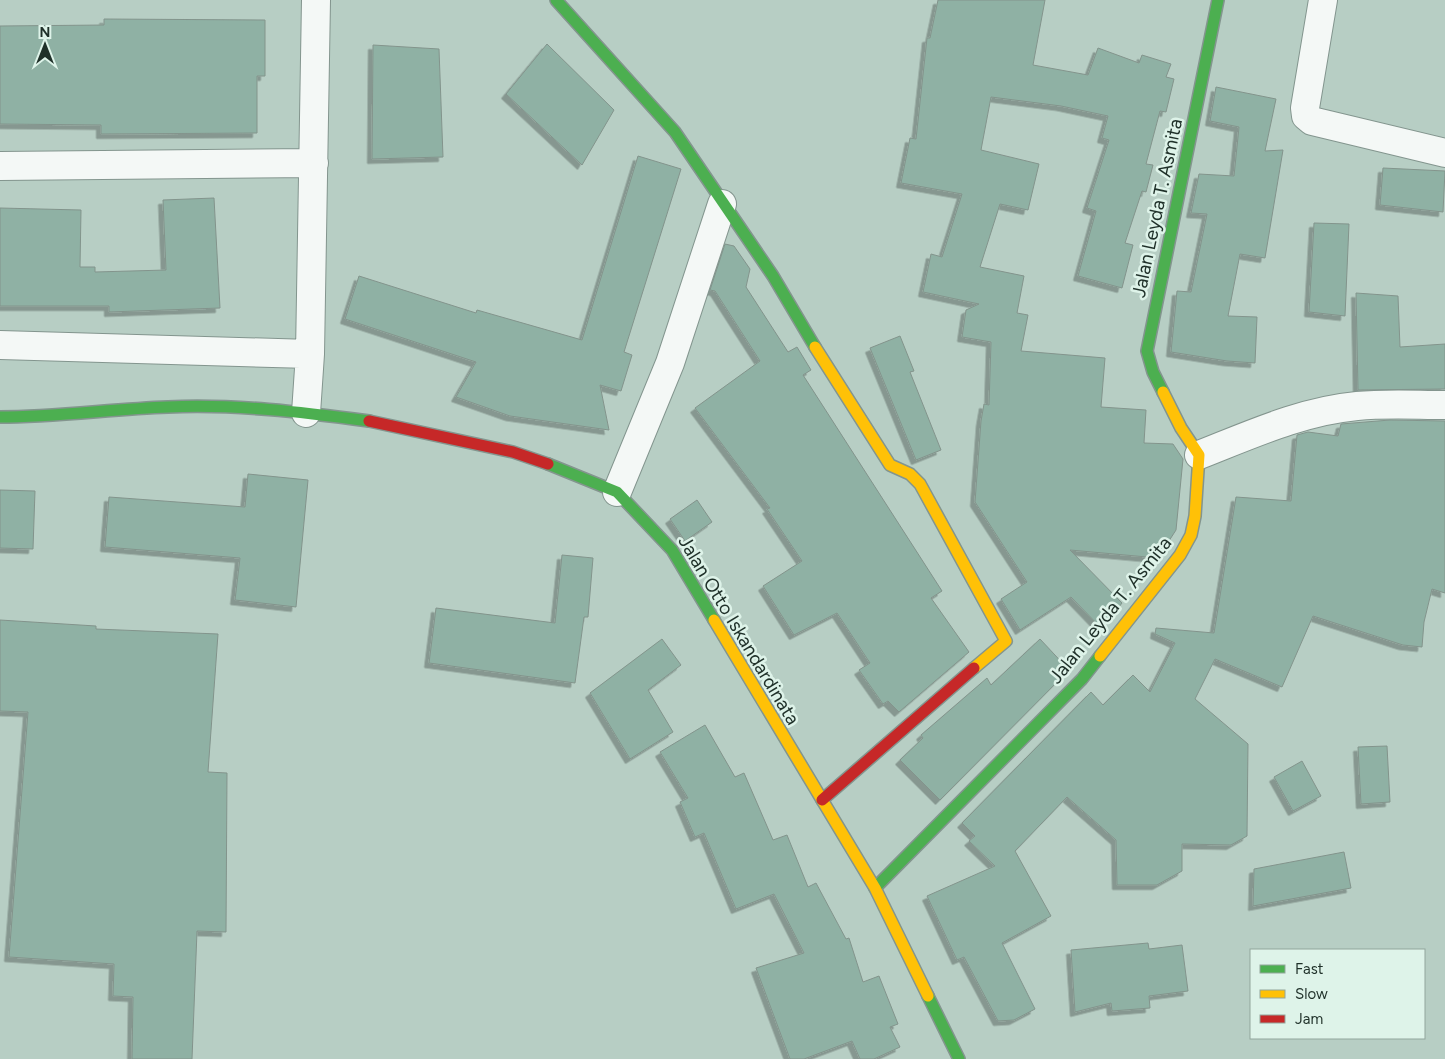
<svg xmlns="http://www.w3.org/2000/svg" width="1445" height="1059" viewBox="0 0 1445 1059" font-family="Figtree,sans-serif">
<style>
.building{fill:#8fb1a4;stroke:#83948c;filter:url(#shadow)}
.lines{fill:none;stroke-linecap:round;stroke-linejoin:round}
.street-casing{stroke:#83958e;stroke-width:30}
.fast-casing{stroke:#83958e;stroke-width:14}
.slow-casing{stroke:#83958e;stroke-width:14}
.jam-casing{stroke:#83958e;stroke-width:14}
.street{stroke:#f4f8f6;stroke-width:28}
.fast{stroke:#4caf50;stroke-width:11}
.slow{stroke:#ffc107;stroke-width:11}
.jam{stroke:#c62828;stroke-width:11}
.labels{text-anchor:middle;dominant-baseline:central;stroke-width:5;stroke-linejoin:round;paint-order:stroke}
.street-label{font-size:19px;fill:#1f3029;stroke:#def3e9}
</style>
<defs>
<filter id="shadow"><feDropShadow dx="-4.5" dy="4.5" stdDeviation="0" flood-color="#0004"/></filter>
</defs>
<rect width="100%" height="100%" fill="#b7cec4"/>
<path class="building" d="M938,0h107l-12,65 55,10 10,-27 41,15 3,-8 29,9 -5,13 8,2 -8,33 -6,-1 -14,53 7,1 -7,27 -4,-1 -17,52 8,2 -11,43 -44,-12 18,-65 -9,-3 22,-68 -7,-2 6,-22 -47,-10 -70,-9 -10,53 58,14 -11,46 -28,-6 -20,63 44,9 -7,37 11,2 -7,36 84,7 -4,49 45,3 -2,33 29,1 10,15 -7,71 -18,28 -88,-8 52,53 -20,26 -31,-32 -51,33 -19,-31 26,-17 -52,-80 6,-81 3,-17 5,1 2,-63 -29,-5 4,-27 13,-6 -56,-12 8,-38 11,3 20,-63 -61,-11 9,-45 6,1 11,-101h3z
M104,19l161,1v56h-8v57l-156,1v-9l-101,-1v-98l104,-1z
M547,44l67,66 -32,55 -76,-71z
M373,45l66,4 4,108 -71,2z
M1216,87l60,12 -11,52 18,-1 -18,108 -25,-4 -12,62 29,1 -2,46 -28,-2 -56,-9 6,-61 14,1 16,-78 -16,-1 8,-39 35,2 5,-49 -29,-6z
M638,156l43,13 -57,183 8,3 -11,36 -21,-6 9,45 -99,-14 -54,-19 20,-35 -131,-43 14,-43 117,37 1,-3 105,30z
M1383,168l62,3 -2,41 -63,-7z
M214,198l6,110 -111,4v-6h-109v-98l81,2 -1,57h15v5l71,-2 -3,-70z
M1314,223l35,1 -4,92 -36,-4z
M725,244l9,2 16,23 -4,18 42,65 9,-5 14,23 -8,5 139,216 -11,7 38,54 -70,60 -11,-11 -5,3 -24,-34 11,-7 -33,-50 -43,22 -31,-49 39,-25 -35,-52 3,-1 -75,-100 65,-47 -45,-70 -5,-1z
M1356,293l42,3 2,51 45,-3v45l-87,1z
M900,336l14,35 -4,1 31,78 -25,10 -46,-112z
M1390,420l55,1v172l-13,-4 -8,33 -2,25 -19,-2 -90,-29 -31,71 -67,-28 -20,40 53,45 -1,92 -16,9 -49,-1v27l-25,14h-40l-1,-45 -49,-43 -52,54 36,65 -49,27 33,66 -21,11 -16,1 -34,-64 -7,3 -30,-64 68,-30 -26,-25 6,-5 -13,-13 129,-131 12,13 30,-30 17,17 25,-49 -20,-9 1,-6 58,5 22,-136 55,4 6,-66 11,-3 30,4 3,-12z
M248,474l60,6 -12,127 -61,-7 5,-42 -135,-11 4,-50 136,10z
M0,490l35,1 -2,58 -33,-1z
M697,500l15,22 -27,19 -15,-22z
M562,555l31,3 -5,59h-4l-9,66 -146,-20 7,-55 119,15z
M0,620l96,6v3l122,5 -10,138 19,1 -1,159 -29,-1 -5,128h-60l1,-62 -20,-1 1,-32 -105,-7 19,-245 -28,-1z
M662,639l19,26 -33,25 25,42 -43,27 -40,-66z
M1040,639l29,31 -129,130 -40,-40 23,-22 -2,-3 66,-57 4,7z
M705,725l30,52 9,-4 29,67 14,-5 21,52 8,-4 30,56 3,-1 14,44 16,-6 19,48 -8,3 10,20 -26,12h-14l-8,-18 -48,18h-14l-34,-91 48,-15 -30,-59 -38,15 -32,-76 -9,4 -15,-35 8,-4 -28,-46z
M1387,746l3,56 -29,2 -3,-57z
M1302,761l19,35 -28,15 -19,-34z
M1344,852l7,36 -98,18 1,-37z
M1148,943l1,6 33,-4 6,46 -39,5 1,12 -38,3 -1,-8 -36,9 -4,-62z"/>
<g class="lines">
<g class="street-casing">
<path id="street" d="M1323,0l-18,108 1,8 6,5 133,32
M0,166l314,-3
M0,345l310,9
M306,413l4,-59 6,-354
M1199,455c51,-20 103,-44 158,-49 29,-3 59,-1 88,-1
M617,492l53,-129 52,-159"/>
</g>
<g class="fast-casing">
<path id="fast" d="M556,0l119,132 98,144 42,71
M1163,392l-10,-20 -6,-21 71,-351
M0,417c56,0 112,-8 168,-10 68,-3 134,5 201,14
M548,464l69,28 55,58 42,70
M875,888l207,-209 18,-23
M928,996l31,63"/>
</g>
<g class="slow-casing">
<path id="slow" d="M815,347l75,118 20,9 10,10 86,157 -32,27
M714,620l161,268 53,108
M1100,656l80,-101 11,-20 4,-19 4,-61 -18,-27 -18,-36"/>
</g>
<g class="jam-casing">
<path id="jam" d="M369,421l144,31 35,12
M822,800l152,-132"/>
</g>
<use href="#street" class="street"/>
<use href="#fast" class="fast"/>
<use href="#slow" class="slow"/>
<use href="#jam" class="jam"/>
</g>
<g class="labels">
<g class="street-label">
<text transform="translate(1157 208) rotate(-78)">Jalan Leyda T. Asmita</text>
<text transform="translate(1110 610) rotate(-51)">Jalan Leyda T. Asmita</text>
<text transform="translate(739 630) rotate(59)">Jalan Otto Iskandardinata</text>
</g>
</g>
<rect x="1250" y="949" width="175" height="90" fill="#def3e9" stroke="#92a59c"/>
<rect x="1260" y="965" width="25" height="8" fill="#4caf50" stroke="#92a59c"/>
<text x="1295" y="974" font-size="15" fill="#1f3029">Fast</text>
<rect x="1260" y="990" width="25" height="8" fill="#ffc107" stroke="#92a59c"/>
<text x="1295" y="999" font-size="15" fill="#1f3029">Slow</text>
<rect x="1260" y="1015" width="25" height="8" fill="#c62828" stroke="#92a59c"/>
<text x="1295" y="1024" font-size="15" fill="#1f3029">Jam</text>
<g transform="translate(45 45)" stroke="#def3e9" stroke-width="4" paint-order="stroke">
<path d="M0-4L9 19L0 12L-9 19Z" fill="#1f3029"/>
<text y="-8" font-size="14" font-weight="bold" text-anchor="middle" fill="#1f3029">N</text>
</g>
</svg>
